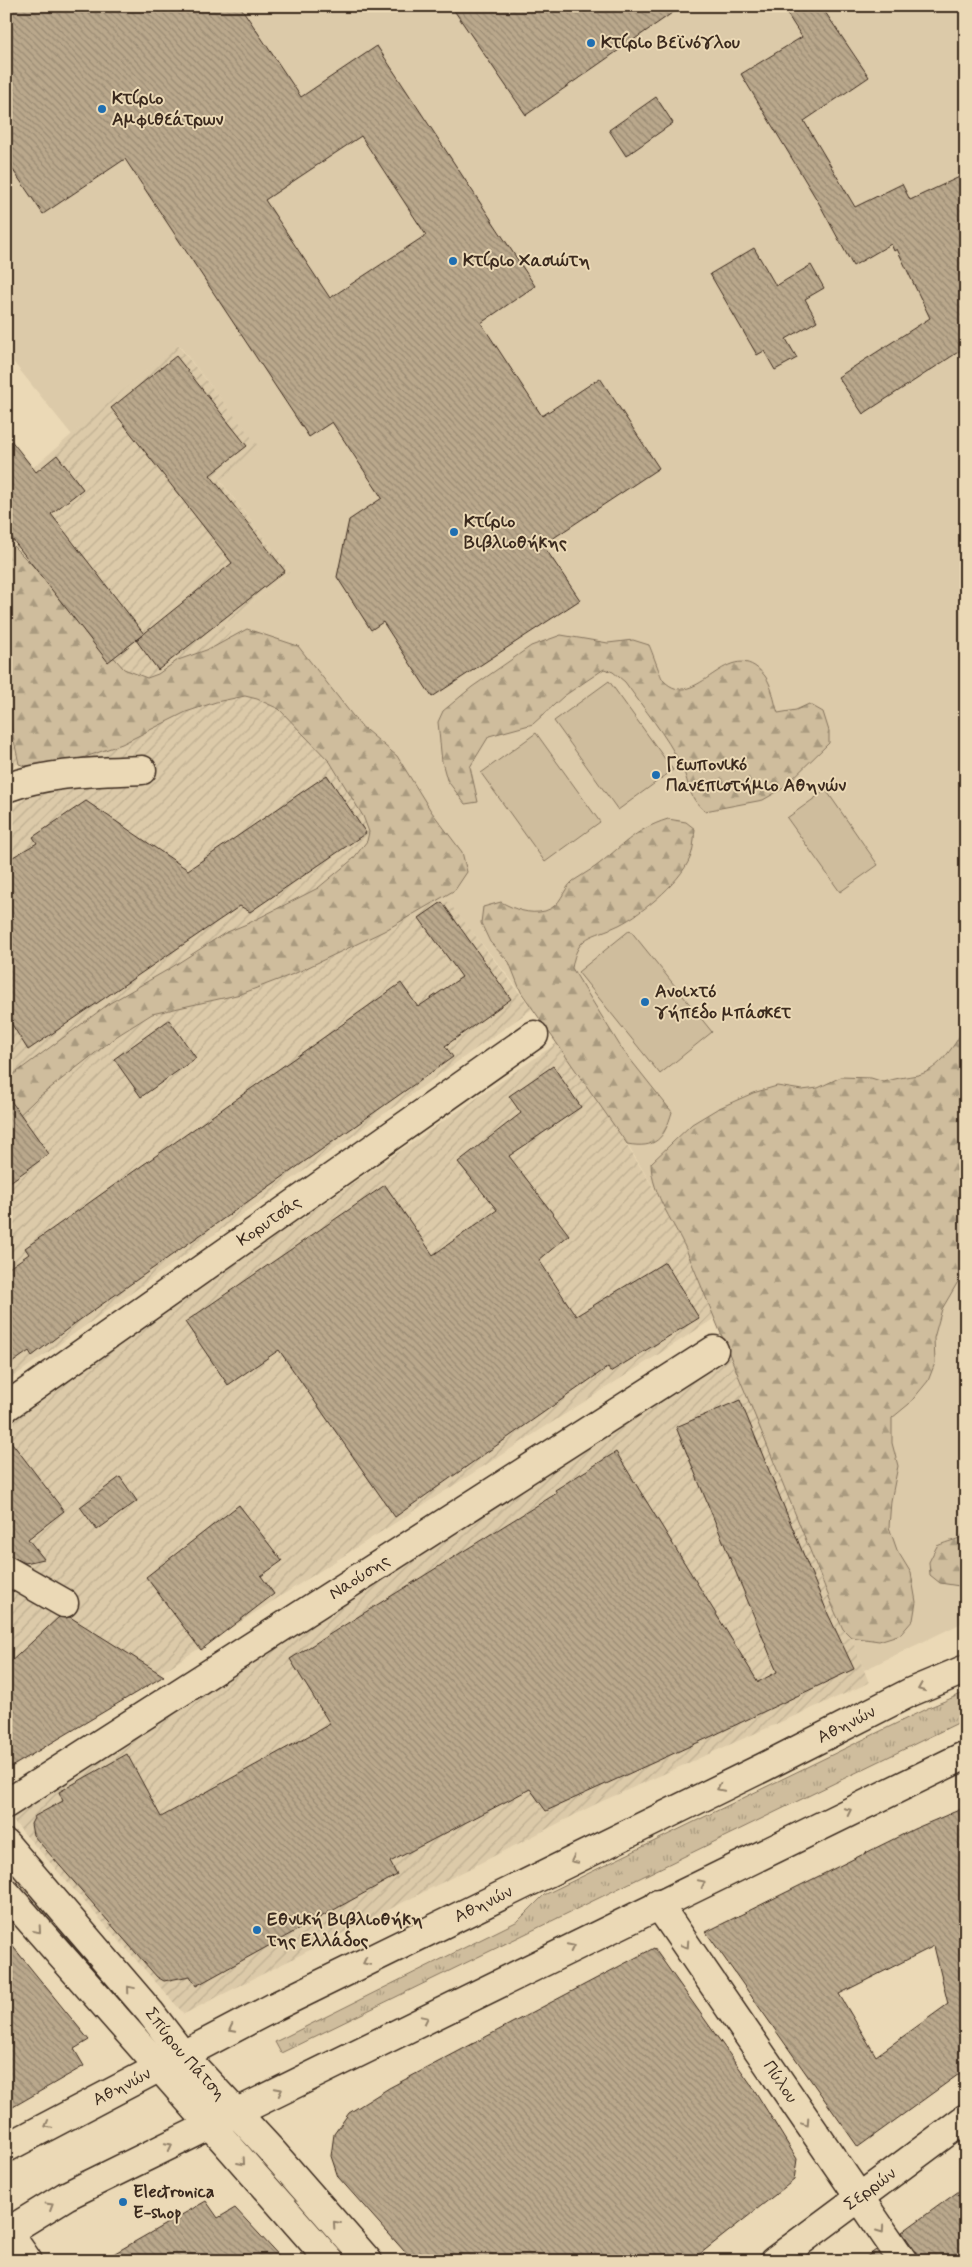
<svg xmlns="http://www.w3.org/2000/svg" width="972" height="2267" viewBox="0 0 972 2267" font-family="Mynerve,sans-serif">
<style>
.built{fill:#dccaa9}
.industrial{fill:url(#industrial-furrows)}
.grass{fill:url(#grass-tufts);stroke:#85745e}
.forest{fill:url(#forest-firs);stroke:#85745e}
.pitch{fill:#cfbd9d;stroke:#85745e}
.building{fill:url(#building-back-hatch);stroke:#3b2a1e;fill-rule:evenodd}
.lines{fill:none;stroke-linecap:round;stroke-linejoin:round}
.minor-casing{stroke:#3b2a1e;stroke-width:31}
.tertiary-casing{stroke:#3b2a1e;stroke-width:31}
.trunk-casing{stroke:#3b2a1e;stroke-width:31}
.minor{stroke:#ebd9b6;stroke-width:28}
.tertiary{stroke:#ebd9b6;stroke-width:28}
.trunk{stroke:#ebd9b6;stroke-width:28}
.oneway{stroke:#93826a}
.poi-dot{fill:#1f6fb2;stroke:#ebd9b6;stroke-width:2}
.labels{text-anchor:middle;dominant-baseline:central;stroke-width:4;stroke-linejoin:round;paint-order:stroke}
.poi-label{font-size:18px;font-weight:bold;fill:#3b2a1e;stroke:#ebd9b6;text-anchor:start}
.street-label{font-size:18px;fill:#3b2a1e;stroke:#ebd9b6}
</style>
<defs>
<pattern id="industrial-furrows" width="10" height="10" patternUnits="userSpaceOnUse" patternTransform="scale(1.25)"><rect width="10" height="10" fill="#dccaa9"/><path d="M-1 1l2-2M0 10L10 0M9 11l2-2" fill="none" stroke="#beae91"/></pattern>
<pattern id="grass-tufts" width="24" height="20" patternUnits="userSpaceOnUse" patternTransform="scale(1.25)"><rect width="24" height="20" fill="#cfbd9d"/><path d="M3 7l-1-3M5 7V3M7 7l1-3M15 17l-1-3M17 17v-4M19 17l1-3" fill="none" stroke="#a99a7f"/></pattern>
<pattern id="forest-firs" width="22" height="20" patternUnits="userSpaceOnUse" patternTransform="scale(1.25)"><rect width="22" height="20" fill="#cfbd9d"/><path d="M5 1l3.5 6h-7zM16 11l3.5 6h-7z" fill="#a99a7f"/></pattern>
<pattern id="building-back-hatch" width="6" height="6" patternUnits="userSpaceOnUse" patternTransform="scale(1.25)"><rect width="6" height="6" fill="#baa88c"/><path d="M-1 5l2 2M0 0l6 6M5-1l2 2" fill="none" stroke="#988972"/></pattern>
</defs>
<rect width="100%" height="100%" fill="#ebd9b6"/>
<filter id="ink" filterUnits="userSpaceOnUse"><feTurbulence type="fractalNoise" baseFrequency=".02" numOctaves="2"/><feDisplacementMap in="SourceGraphic" scale="10" xChannelSelector="R" yChannelSelector="G"/><feConvolveMatrix kernelMatrix="1 2 1 2 8 2 1 2 1" color-interpolation-filters="sRGB"/></filter>
<g filter="url(#ink)">
<path class="built" d="M6,6h960v1615l-102,49 -13,-33 -8,-8 -157,-380 -23,-46 -36,-59 -106,-152 -297,-367 66,-53 -71,-93 40,-31 -81,-104 -106,91 -66,-82z"/>
<path class="industrial" d="M177,344l83,104 -41,32 71,92 -66,53 243,300 65,84 -526,373v-571l23,-15 107,-96 -130,-152v-57z
M6,709l12,54 -12,8z
M557,1043l43,60 63,100 23,46 29,69 -709,454v-351z
M728,1347l107,265 8,17 8,8 18,46 -271,120 -414,211 -178,-201 343,-231z"/>
<path class="grass" d="M966,1692v27l-685,334 -6,-11 243,-121 26,-26 384,-187z"/>
<path class="forest" d="M6,539l27,27 91,103 23,9 11,-4 20,-14 34,-12 35,-19 51,17 62,79 37,31 34,55 31,41 5,20 -12,18 -71,41 -88,42 -55,21 -89,20 -35,22 -82,64 -29,28v-48l104,-77 59,-34 56,-36 24,-10 69,-35 35,-29 14,-18 2,-9 -6,-16 -33,-54 -51,-53 -22,-10 -12,-3 -29,6 -30,10 -64,32 -45,16 -22,6h-30l-6,-2 -13,-61z
M561,635l47,8 25,-3 16,5c3,6 12,33 14,35 33,36 66,-50 102,-4 7,9 9,26 13,37l18,-3 13,-6 14,8 6,19v12l-47,46 -19,11 -58,11c-18,-14 -15,-28 -24,-46 -15,-30 -37,-56 -56,-83l-12,-10 -9,-3 -40,27 -31,28 -44,12 -19,31 8,35 -13,2 -18,-24 -5,-18 -4,-40 5,-11 29,-24 59,-41z
M668,819l18,3 9,7c-1,7 -1,16 -3,23 -6,26 -49,61 -73,73 -27,13 -41,8 -47,43l50,81 50,63c-8,27 -16,37 -45,32l-106,-152 -12,-30 -19,-20 -9,-19 2,-16 18,-5c13,7 28,13 44,9 17,-5 17,-21 28,-30 7,-5 15,-9 22,-14 27,-20 38,-37 73,-48z
M966,1025v243l-24,41 -8,29 1,25 -7,18 -19,23 -17,14v25l6,23 -7,35 -2,26 8,23 14,23 5,29 -3,18 -12,14 -22,7 -28,-4 -8,-8 -8,-17c-48,-120 -98,-239 -147,-358 -11,-28 -37,-59 -37,-91l41,-39 25,-15 36,-16 24,-7 25,4 16,-2 23,-11 30,1 13,4c12,-4 22,-5 34,-7 22,-5 38,-32 48,-50z
M966,1512v75l-26,-4 -10,-8 -1,-13 8,-16c25,-11 27,-1 29,-34z"/>
<path class="pitch" d="M609,681l64,89 -55,40 -64,-89z
M536,733l64,89 -55,40 -64,-89z
M826,790l52,75 -38,27 -53,-74z
M630,930l82,102 -52,42 -82,-102z"/>
<path class="building" d="M6,6h234l61,91 76,-51 158,240 -54,37 61,93 58,-38 59,90 -116,77 37,55 -148,97 -49,-75 -12,8 -34,-53 12,-57 33,-22 -50,-76 -23,15 -184,-278 -82,55 -37,-54zM361,136l65,99 -96,63 -65,-98z
M451,6h231l-156,109z
M782,6h39l48,71 -65,44 51,86 47,-23 8,16 56,-26v173l-103,67 -25,-37 92,-59 -33,-69 -3,2 -3,-7 -38,22 -33,-61 -79,-131 61,-37z
M656,97l17,26 -47,33 -17,-26z
M754,248l22,38 35,-21 13,23 -19,11 12,22 -31,18 11,19 -22,12 -11,-19 -7,4 -47,-81z
M176,356l71,90 -37,29 75,96 -127,99 -22,-30 96,-77 -121,-155z
M6,434l30,38 21,-17 26,34 -32,25 93,120 -36,28 -102,-131z
M327,775l39,58 -116,79 -10,-6 -212,144 -22,-35v-154l31,-18 -4,-6 53,-36 102,69z
M442,902l69,97 -66,47 8,11 -379,267 -42,32 -3,-5 -23,16v-97l23,-16 -4,-6 376,-265 17,24 44,-30 -43,-59z
M169,1020l27,38 -55,39 -27,-38z
M553,1066l28,41 -72,49 60,79 -30,25 37,56 89,-54 34,56 -89,54 -2,-5 -213,150 -116,-167 -51,35 -43,-63 200,-137 48,70 64,-45 -39,-48 63,-49 -12,-17z
M6,1094l43,60 -43,31z
M740,1400l88,214 26,55 -146,69 -162,73 -16,-22 -140,73 7,13 -201,111 -6,-10 -26,5 -7,-4 -124,-142 -2,-11 4,-8 28,-15 -4,-9 68,-38 34,63 169,-93 -40,-65 267,-166 -2,-3 61,-38 142,230 19,-10 -101,-245z
M6,1435l58,76 -36,28 16,20 -19,4 -19,-9z
M120,1477l17,24 -40,29 -17,-23z
M239,1505l43,56 -21,15 13,18 -73,56 -55,-73z
M59,1617h11l94,59 -158,94v-104z
M966,1807v262l-108,78 -152,-215 208,-103zM934,1946l14,58 -72,52 -37,-62z
M6,1938l83,102 -15,9 10,17 -78,45z
M654,1948l96,135 47,76 -3,21 -103,81h-278l-75,-84 -7,-21 3,-22 15,-21 40,-25z
M966,2186v75h-48l-2,-9 -14,-20z
M206,2201l12,17 17,-10 49,53h-183z
M876,2250l8,11h-23z"/>
<g class="lines">
<g class="minor-casing">
<g id="minor">
<path d="M6,788c42,-16 91,-16 136,-18"/>
<path id="s1" d="M6,1407l528,-372"/>
<path d="M6,1570l58,33"/>
<path id="s2" d="M6,1804l708,-454"/>
<path id="s3" d="M658,1904l245,357"/>
<path d="M8,2232l20,29"/>
<path id="s4" d="M774,2261l192,-143"/>
</g>
</g>
<g class="tertiary-casing">
<g id="tertiary">
<path id="s5" d="M6,1844l144,168 32,42 88,95 98,112"/>
<path d="M6,1893l324,368"/>
</g>
</g>
<g class="trunk-casing">
<g id="trunk">
<path id="s6" d="M6,2148l270,-142 488,-239 147,-75 55,-23"/>
<path d="M6,2233l60,-37 900,-441"/>
</g>
</g>
<use href="#minor" class="minor"/>
<use href="#tertiary" class="tertiary"/>
<use href="#trunk" class="trunk"/>
</g>
<defs><path id="oneway-chevron" d="M-2-3.5L2.5 0L-2 3.5" fill="none" stroke-width="1.6" stroke-linecap="round" stroke-linejoin="round" transform="scale(1.25)"/></defs>
<g class="oneway">
<use href="#oneway-chevron" transform="translate(921 1688) rotate(158)"/>
<use href="#oneway-chevron" transform="translate(720 1788) rotate(154)"/>
<use href="#oneway-chevron" transform="translate(848 1811) rotate(-26)"/>
<use href="#oneway-chevron" transform="translate(574 1860) rotate(154)"/>
<use href="#oneway-chevron" transform="translate(702 1883) rotate(-26)"/>
<use href="#oneway-chevron" transform="translate(38 1930) rotate(49)"/>
<use href="#oneway-chevron" transform="translate(686 1945) rotate(56)"/>
<use href="#oneway-chevron" transform="translate(571 1947) rotate(-26)"/>
<use href="#oneway-chevron" transform="translate(366 1962) rotate(154)"/>
<use href="#oneway-chevron" transform="translate(130 1989) rotate(-130)"/>
<use href="#oneway-chevron" transform="translate(425 2019) rotate(-26)"/>
<use href="#oneway-chevron" transform="translate(232 2029) rotate(153)"/>
<use href="#oneway-chevron" transform="translate(279 2091) rotate(-27)"/>
<use href="#oneway-chevron" transform="translate(806 2123) rotate(56)"/>
<use href="#oneway-chevron" transform="translate(48 2125) rotate(152)"/>
<use href="#oneway-chevron" transform="translate(169 2146) rotate(-27)"/>
<use href="#oneway-chevron" transform="translate(242 2162) rotate(49)"/>
<use href="#oneway-chevron" transform="translate(50 2206) rotate(-31)"/>
<use href="#oneway-chevron" transform="translate(336 2224) rotate(-131)"/>
<use href="#oneway-chevron" transform="translate(881 2230) rotate(55)"/>
</g>
</g>
<g class="poi-dot">
<circle cx="591" cy="43" r="5"/>
<circle cx="102" cy="109" r="5"/>
<circle cx="453" cy="261" r="5"/>
<circle cx="454" cy="532" r="5"/>
<circle cx="656" cy="775" r="5"/>
<circle cx="645" cy="1002" r="5"/>
<circle cx="257" cy="1930" r="5"/>
<circle cx="123" cy="2202" r="5"/>
</g>
<g class="labels">
<g class="poi-label">
<text x="601" y="43">Κτίριο Βεϊνόγλου</text>
<text x="112" y="99">Κτίριο<tspan x="112" dy="21">Αμφιθεάτρων</tspan></text>
<text x="463" y="261">Κτίριο Χασιώτη</text>
<text x="464" y="522">Κτίριο<tspan x="464" dy="21">Βιβλιοθήκης</tspan></text>
<text x="666" y="765">Γεωπονικό<tspan x="666" dy="21">Πανεπιστήμιο Αθηνών</tspan></text>
<text x="655" y="992">Ανοιχτό<tspan x="655" dy="21">γήπεδο μπάσκετ</tspan></text>
<text x="267" y="1920">Εθνική Βιβλιοθήκη<tspan x="267" dy="21">της Ελλάδος</tspan></text>
<text x="133" y="2192">Electronica<tspan x="133" dy="21">E-shop</tspan></text>
</g>
<g class="street-label">
<text stroke="none"><textPath href="#s1" startOffset="322">Κορυτσάς</textPath></text>
<text stroke="none"><textPath href="#s2" startOffset="420">Ναούσης</textPath></text>
<text stroke="none"><textPath href="#s6" startOffset="941">Αθηνών</textPath></text>
<text stroke="none"><textPath href="#s6" startOffset="536">Αθηνών</textPath></text>
<text stroke="none"><textPath href="#s5" startOffset="276">Σπύρου Πάτση</textPath></text>
<text stroke="none"><textPath href="#s3" startOffset="216">Πύλου</textPath></text>
<text stroke="none"><textPath href="#s6" startOffset="131">Αθηνών</textPath></text>
<text stroke="none"><textPath href="#s4" startOffset="120">Σερρών</textPath></text>
</g>
</g>
<rect width="972" height="2267" fill="none" stroke="#ebd9b6" stroke-width="25"/>
<rect x="12" y="12" width="947" height="2242" fill="none" stroke="#3b2a1e" stroke-width="2" filter="url(#ink)"/>
</svg>
